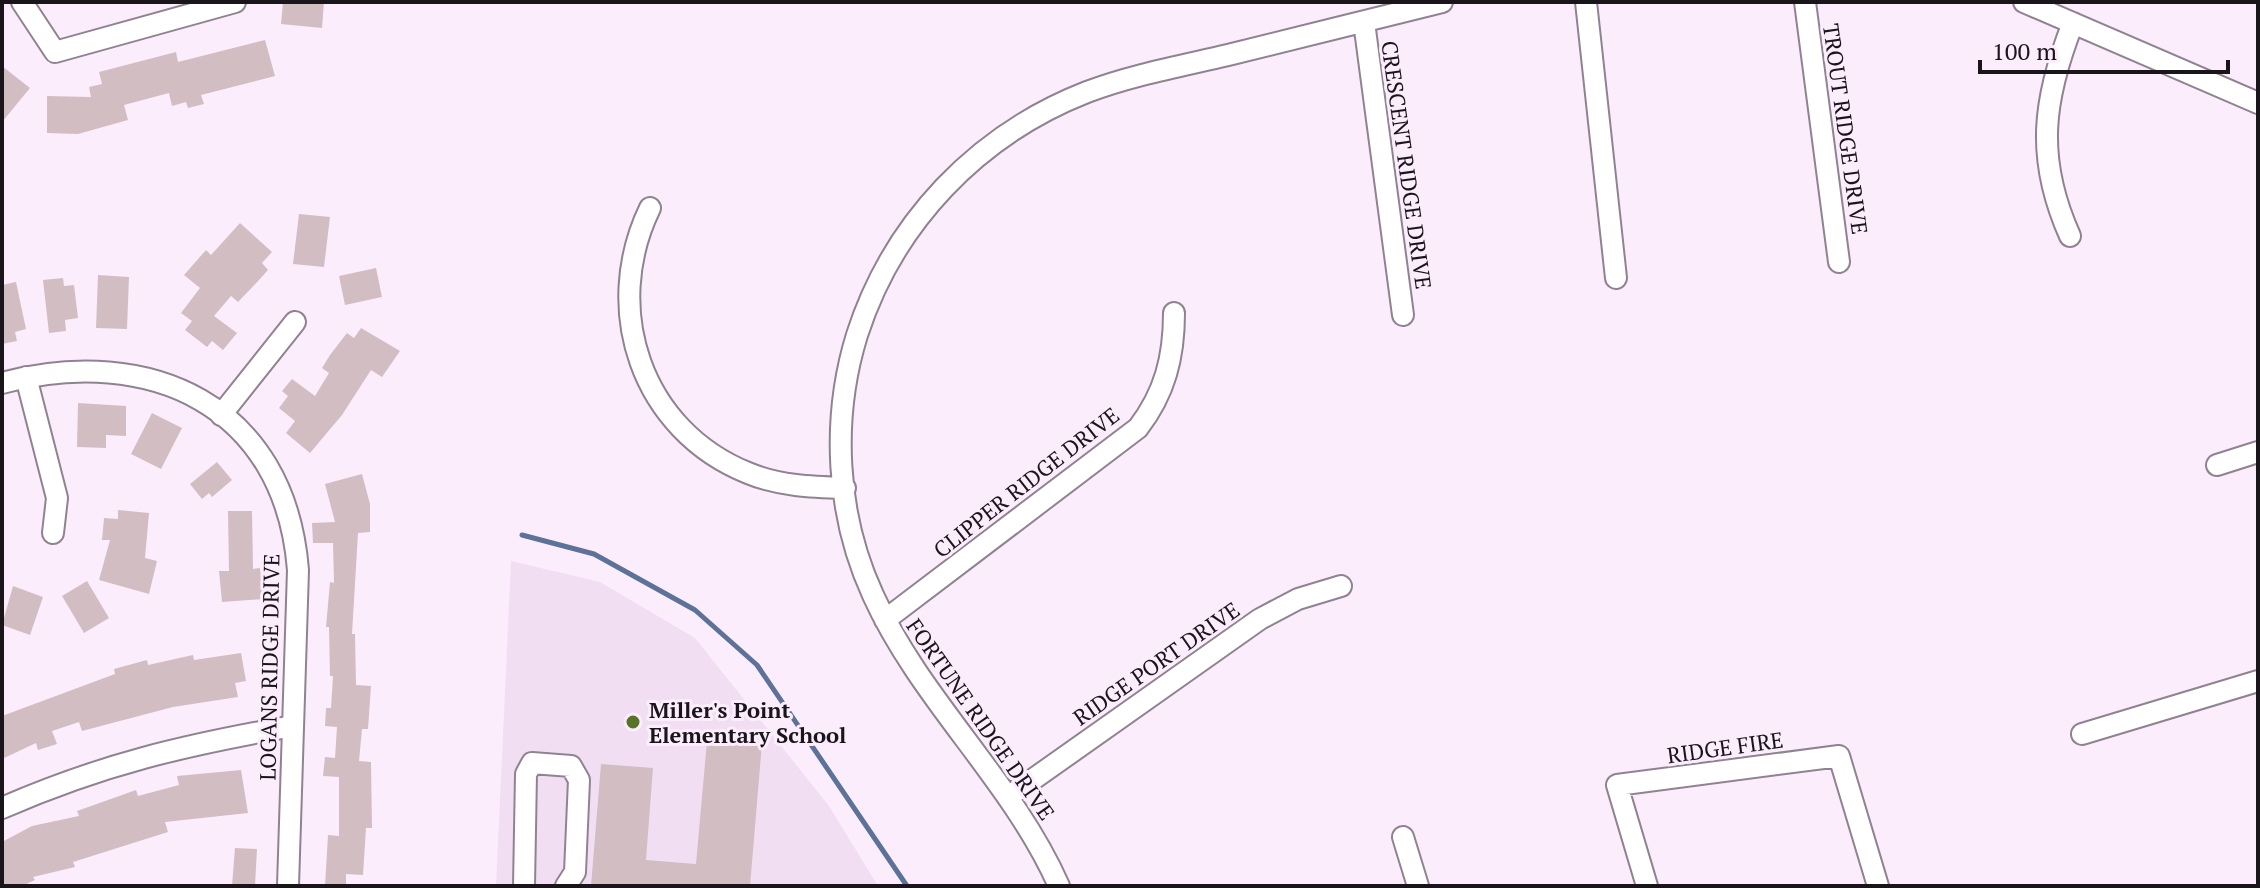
<svg xmlns="http://www.w3.org/2000/svg" width="2260" height="888" viewBox="0 0 2260 888" font-family="'PT Serif',serif">
<style>
.built{fill:#f2def3}
.lines{fill:none;stroke-linecap:round;stroke-linejoin:round}
.stream{stroke:#5d7298;stroke-width:5}
.building{fill:#d2bdc3}
.minor-casing{stroke:#908391;stroke-width:24}
.minor{stroke:#fff;stroke-width:20}
.poi-dot{fill:#587327;stroke:#fcedfc;stroke-width:3}
.labels{text-anchor:middle;dominant-baseline:central;stroke-width:6;stroke-linejoin:round;paint-order:stroke}
.street-label{font-size:22px;fill:#1a151b;stroke:#fcedfc}
.poi-label{font-size:22px;font-weight:bold;fill:#1a151b;stroke:#fcedfc;text-anchor:start}
</style>
<rect width="100%" height="100%" fill="#fcedfc"/>
<path class="built" d="M511,561l89,21 95,56 134,168 49,80h-382z"/>
<g class="lines">
<path class="stream" d="M522,535l72,19 101,56 62,55 150,221"/>
</g>
<path class="building" d="M283,2h41l-2,26 -41,-4z
M265,40l10,36 -74,19 3,9 -16,4 -2,-6 -14,4 -3,-13 -45,12 4,15 -50,14 -31,-1v-37l44,1 -2,-10 13,-3 -3,-12 77,-20 2,10z
M2,66l28,22 -28,34z
M299,214l31,3 -6,50 -31,-3z
M240,223l32,29 -10,11 6,7 -9,10 -21,22 -7,-6 -17,20 23,17 -14,17 -11,-9 -5,6 -22,-17 7,-9 -11,-8 19,-25 -16,-13 22,-25 5,5z
M376,268l6,29 -37,8 -6,-29z
M98,275l31,2 -2,52 -31,-1z
M63,278l1,8 10,-1 4,33 -13,2 1,11 -17,2 -6,-53z
M16,282l10,47 -11,3 2,9 -15,3v-59z
M361,328l39,23 -18,26 -11,-7 -29,45 -32,38 -24,-20 9,-12 -16,-13 9,-12 -6,-5 10,-12 23,17 14,-23 -7,-5 8,-13 17,-22 7,5z
M78,403l48,3v30l-20,-1v13l-29,-1z
M152,413l30,15 -21,41 -30,-15z
M217,462l15,18 -20,17 -3,-4 -7,6 -12,-15z
M362,474l8,30v28l-12,1 -6,101h3l1,51 15,1 -3,43h-6l-3,32 12,1 1,66h-6l-3,47 -17,-1v12h-21l3,-51 11,1v-59l-16,-1 2,-19 10,1 2,-31 -12,-1 1,-18h5l2,-32h-3l-1,-49h-3l4,-45 4,1 -1,-40h-20l-1,-20 23,-1 -10,-38z
M118,510l31,3 -4,45 12,3 -8,33 -50,-14 11,-40h-8l2,-22 14,1z
M228,511h24l1,58 7,-1 3,31 -41,3 -3,-31h10z
M87,581l22,37 -25,15 -22,-37z
M13,586l30,11 -13,38 -28,-10z
M241,653l5,28 -11,2 3,14 -65,10 -91,24 -3,-9 -27,9 5,13 -19,6 -2,-7 -34,16v-43l113,-42 -1,-5 33,-9 1,5 45,-10 1,5z
M708,730l25,2 -1,8 30,3 -12,143h-159l10,-122 52,4 -7,92 50,4z
M241,770l7,43 -83,9 3,10 -95,30 2,5 -42,10 2,3 -13,6h-20v-44l30,-16 47,-10 -2,-5 59,-21 2,6 41,-11 -2,-9z
M235,848l22,1 -2,37h-23z"/>
<g class="lines">
<g class="minor-casing">
<path id="minor" d="M22,2l33,50 180,-50
M1586,2l30,276
M1805,2l34,260
M2024,2l234,101
M1364,22l39,293
M650,208c-49,101 -9,222 98,265 31,13 64,14 97,15
M2070,236c-35,-78 -27,-137 3,-213
M26,377l31,121 -4,35
M2,383c148,-39 283,22 296,187l-10,316
M221,415l74,-93
M2217,465l41,-13
M885,620l253,-192c27,-35 36,-71 36,-115
M2082,734l176,-53
M1008,797l252,-178 38,-20 43,-13
M2,808c101,-44 183,-63 291,-82
M1403,837l15,49
M524,886l2,-112 6,-11 39,3 8,14 -4,92 -9,14
M1059,886c-47,-106 -138,-185 -186,-291 -37,-80 -42,-176 -16,-260 36,-112 120,-200 230,-243 45,-17 94,-26 141,-37 71,-18 143,-35 214,-53
M1647,886l-30,-101 222,-29 39,130"/>
</g>
<use href="#minor" class="minor"/>
</g>
<circle class="poi-dot" cx="633" cy="722" r="8"/>
<g class="labels">
<g class="street-label">
<text transform="translate(1846 129) rotate(82)">TROUT RIDGE DRIVE</text>
<text transform="translate(1407 165) rotate(82)">CRESCENT RIDGE DRIVE</text>
<text transform="translate(1026 482) rotate(-38)">CLIPPER RIDGE DRIVE</text>
<text transform="translate(1156 663) rotate(-35)">RIDGE PORT DRIVE</text>
<text transform="translate(269 667) rotate(-89)">LOGANS RIDGE DRIVE</text>
<text transform="translate(981 719) rotate(55)">FORTUNE RIDGE DRIVE</text>
<text transform="translate(1725 747) rotate(-8)">RIDGE FIRE</text>
</g>
<g class="poi-label">
<text x="649" y="709">Miller's Point<tspan x="649" dy="25">Elementary School</tspan></text>
</g>
</g>
<rect width="2260" height="888" fill="none" stroke="#1a151b" stroke-width="8"/>
<path d="M1980 60v12h248v-12" fill="none" stroke="#1a151b" stroke-width="4"/>
<text x="1992" y="60" font-size="24" fill="#1a151b" stroke="#fcedfc" stroke-width="6" paint-order="stroke">100 m</text>
</svg>
